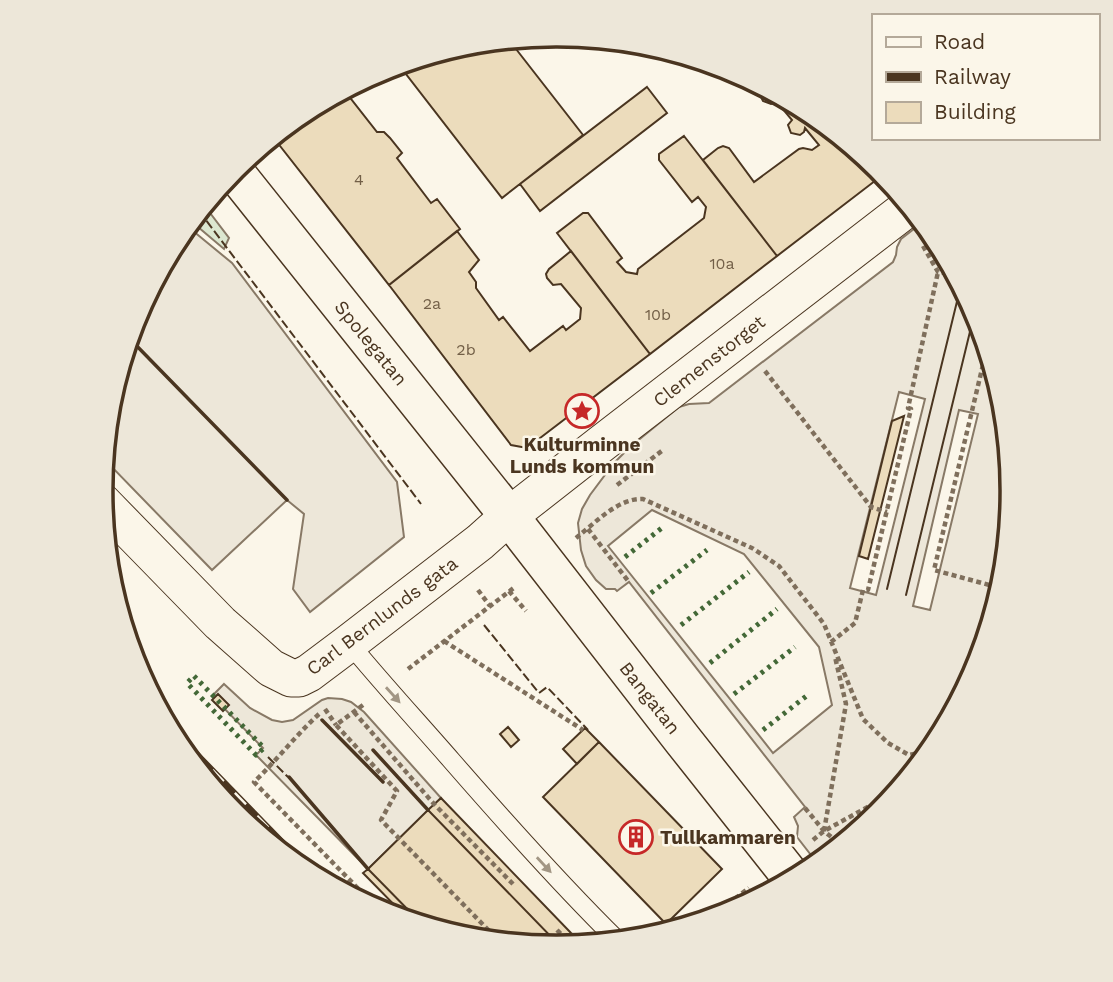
<svg xmlns="http://www.w3.org/2000/svg" width="1113" height="982" viewBox="0 0 1113 982" font-family="'Work Sans',sans-serif">
<style>
.green{fill:#dce7d0;stroke:#887966;stroke-width:2}
.parking{fill:#ede7d9;stroke:#887966;stroke-width:2;fill-rule:evenodd}
.building{fill:#ecdcbc;stroke:#4a3520;stroke-width:2}
.lines{fill:none;stroke-linecap:round;stroke-linejoin:round}
.service-casing{stroke:#4a3520;stroke-width:20}
.minor-casing{stroke:#4a3520;stroke-width:39}
.tertiary-casing{stroke:#4a3520;stroke-width:41}
.path{stroke:#7f6f5c;stroke-width:4.5;stroke-dasharray:5 3.5;stroke-linecap:butt}
.service{stroke:#fbf6e9;stroke-width:18}
.minor{stroke:#fbf6e9;stroke-width:37}
.tertiary{stroke:#fbf6e9;stroke-width:38}
.tram{stroke:#4a3520;stroke-width:2}
.rail-casing{stroke:#4a3520;stroke-width:8}
.rail{stroke:#fbf6e9;stroke-width:5;stroke-dasharray:16;stroke-linecap:butt}
.hedge{stroke:#436837;stroke-width:5;stroke-dasharray:3.5 5;stroke-linecap:butt}
.fence{stroke:#4a3520;stroke-width:2;stroke-dasharray:9 3.5;stroke-linecap:butt}
.wall{stroke:#4a3520;stroke-width:3.5}
.oneway{fill:#a29684}
.labels{text-anchor:middle;dominant-baseline:central;stroke-width:5;stroke-linejoin:round;paint-order:stroke}
.number-label{font-size:16px;fill:#725f47}
.street-label{font-size:19px;fill:#4a3520;stroke:#fbf6e9}
.poi-label{font-size:19px;font-weight:bold;fill:#4a3520;stroke:#fbf6e9}
.rim{fill:none;stroke:#4a3520;stroke-width:3.5}
</style>
<rect width="100%" height="100%" fill="#fbf6e9"/>
<path class="green" d="M204,205l25,33 -5,11 -33,-28z"/>
<path class="parking" d="M923,222l13,16 42,79 26,85 8,89 -8,89 -26,86 -43,79 -56,69 -61,50 -21,-27 1,-11 -4,-9 11,-10 -176,-225 -12,9 -2,-2h-9l-10,-9 -10,-14 -5,-16 -3,-27 4,-14 8,-14 24,-32 16,-16 49,-40 10,-3 20,-1 184,-141 3,-7 1,-8 4,-8zM899,392l26,7 -49,196 -26,-7zM959,410l19,4 -48,196 -17,-4zM652,510l92,44 75,93 13,58 -59,48 -165,-207z
M187,226l45,37 165,219 7,55 -94,75 -17,-23 11,-75 -17,-14 -75,70 -108,-111 5,-57 26,-86 43,-79z
M224,684l26,24 22,12 10,2 11,-2 29,-20 6,-2 14,1 9,3 13,10 77,86 -73,71 -112,-114 7,-7 -51,-52z"/>
<path class="building" d="M509,40l74,95 -81,63 -103,-133 69,-21z
M399,65l2,2 -20,16 -7,-9z
M351,87l2,3 -5,5 29,37h7l6,6 12,15 -5,5 34,45 6,-4 23,30 -71,56 -116,-148 30,-25z
M647,87l20,26 -127,98 -20,-27z
M762,87l48,25 69,57 5,5 -107,82 -74,-96 15,-12 5,-2 6,2 25,34 45,-33 4,-1 9,2 7,-5 -14,-17 -1,4 -4,3 -9,-2 -3,-8 4,-5 -15,-18 -6,2 -8,-3 -3,-6z
M684,136l93,120 -127,98 -93,-121 26,-20h5l34,45 -5,4 9,10 11,2 1,-5 66,-51 2,-11 -8,-10 -6,5 -33,-42v-6z
M457,231l22,29 -10,12 7,10v6l23,32 4,-3 27,34 33,-25 3,4 14,-11 1,-11 -20,-24 -8,1 -6,-7 -1,-4 3,-5 22,-18 79,103 -123,94 -16,-3 -122,-160z
M904,416l-36,143 -9,-3 33,-135z
M218,694l11,11 -6,6 -11,-11z
M508,727l11,13 -8,7 -11,-13z
M585,728l14,14 -22,22 -14,-15z
M599,742l123,127 -56,55 -123,-127z
M441,798l130,135 12,11 -22,3 -133,-137z
M428,810l133,137 -94,-9 -44,-13 -55,-56z
M368,869l55,56 -14,-5 -46,-47z"/>
<g class="lines">
<g class="service-casing">
<path id="service" d="M349,643c33,40 68,78 102,117 54,62 108,123 167,181"/>
</g>
<g class="minor-casing">
<path id="minor" d="M102,502l118,121 51,45 20,10h8l10,-5 40,-30 131,-101 29,-26 92,-72 309,-238"/>
</g>
<g class="tertiary-casing">
<path id="tertiary" d="M233,170l276,346 173,223 111,140"/>
</g>
<path class="path" d="M923,246l15,26 18,3
M987,348l-53,222 59,16 6,8
M765,371l106,136 16,5
M617,485l46,-35
M588,529l41,53
M576,538c19,-15 42,-40 67,-39l109,49 27,18 45,58 39,95 25,24 21,12 22,-5
M478,590l12,16
M509,591l17,20
M444,641l139,89
M831,642l24,-19 8,-33h5l43,-181 -3,-1 30,-136
M408,669l107,-82
M363,705l-27,20 61,66 -16,29 118,121
M325,709l11,16
M354,712l80,92 79,80
M319,714c-23,21 -42,46 -65,68l126,129
M805,808l19,23 17,14
M824,831l22,-127 -11,-47
M813,840l11,-9 73,-40
M728,904l6,7
M708,919l41,-31
M557,930l15,15"/>
<use href="#service" class="service"/>
<use href="#minor" class="minor"/>
<use href="#tertiary" class="tertiary"/>
<path class="tram" d="M887,589l74,-304
M906,595l69,-284"/>
<g class="rail-casing">
<path id="rail" d="M167,725l146,150"/>
</g>
<use href="#rail" class="rail"/>
<path class="hedge" d="M625,557l38,-30
M651,593l56,-43
M114,596l11,12 -6,5
M681,625l68,-53
M710,663l67,-54
M194,676l70,72 -8,7 -69,-72z
M734,694l61,-47
M763,730l46,-36"/>
<path class="fence" d="M199,211l222,293
M484,625l55,68 8,-6 41,43
M268,757l20,20"/>
<path class="wall" d="M129,338l158,162
M322,720l61,62
M373,750l55,60
M289,777l79,92"/>
</g>
<defs><path id="oneway-solid" d="M-6-.8H1V-3.2L6.5 0L1 3.2V.8H-6Z" transform="scale(1.75)"/></defs>
<g class="oneway">
<use href="#oneway-solid" transform="translate(393 695) rotate(48)"/>
<use href="#oneway-solid" transform="translate(544 865) rotate(47)"/>
</g>
<defs>
<g id="sight-ring" transform="scale(1.75)"><circle r="9.5" fill="#fbf6e9" stroke="#c62828" stroke-width="1.5"/><path d="M0-6L1.8-2.2L6-1.7L2.9 1.2L3.7 5.4L0 3.3L-3.7 5.4L-2.9 1.2L-6-1.7L-1.8-2.2Z" fill="#c62828"/></g>
<g id="building-ring" transform="scale(1.75)"><circle r="9.5" fill="#fbf6e9" stroke="#c62828" stroke-width="1.5"/><path d="M-4-6H4V6H1V3H-1V6H-4ZM-2.5-4.3h1.7v1.8h-1.7ZM.8-4.3h1.7v1.8H.8ZM-2.5-1h1.7V.8h-1.7ZM.8-1h1.7V.8H.8Z" fill="#c62828"/></g>
</defs>
<g fill-rule="evenodd">
<use href="#sight-ring" x="582" y="411"/>
<use href="#building-ring" x="636" y="837"/>
</g>
<g class="labels">
<g class="number-label">
<text x="359" y="179">4</text>
<text x="722" y="263">10a</text>
<text x="432" y="303">2a</text>
<text x="658" y="314">10b</text>
<text x="466" y="349">2b</text>
</g>
<g class="street-label">
<text transform="translate(371 343) rotate(51)">Spolegatan</text>
<text transform="translate(709 361) rotate(-38)">Clemenstorget</text>
<text transform="translate(382 616) rotate(-37)">Carl Bernlunds gata</text>
<text transform="translate(650 698) rotate(52)">Bangatan</text>
</g>
<g class="poi-label">
<text x="582" y="444">Kulturminne<tspan x="582" dy="22">Lunds kommun</tspan></text>
<text x="660" y="837" text-anchor="start">Tullkammaren</text>
</g>
</g>
<path d="M0 0H1113V982H0ZM556 47H557A443 443 0 0 1 1000 490V492A443 443 0 0 1 557 935H556A443 443 0 0 1 113 492V490A443 443 0 0 1 556 47Z" fill="#ede7d9" fill-rule="evenodd"/>
<path class="rim" d="M556 47H557A443 443 0 0 1 1000 490V492A443 443 0 0 1 557 935H556A443 443 0 0 1 113 492V490A443 443 0 0 1 556 47Z"/>
<rect x="872" y="14" width="228" height="126" fill="#fbf6e9" stroke="#b4a999" stroke-width="2"/>
<rect x="886" y="37" width="35" height="10" fill="#fbf6e9" stroke="#b4a999" stroke-width="2"/>
<text x="934" y="49" font-size="21" fill="#4a3520">Road</text>
<rect x="886" y="72" width="35" height="10" fill="#4a3520" stroke="#b4a999" stroke-width="2"/>
<text x="934" y="84" font-size="21" fill="#4a3520">Railway</text>
<rect x="886" y="102" width="35" height="21" fill="#ecdcbc" stroke="#b4a999" stroke-width="2"/>
<text x="934" y="119" font-size="21" fill="#4a3520">Building</text>
</svg>
